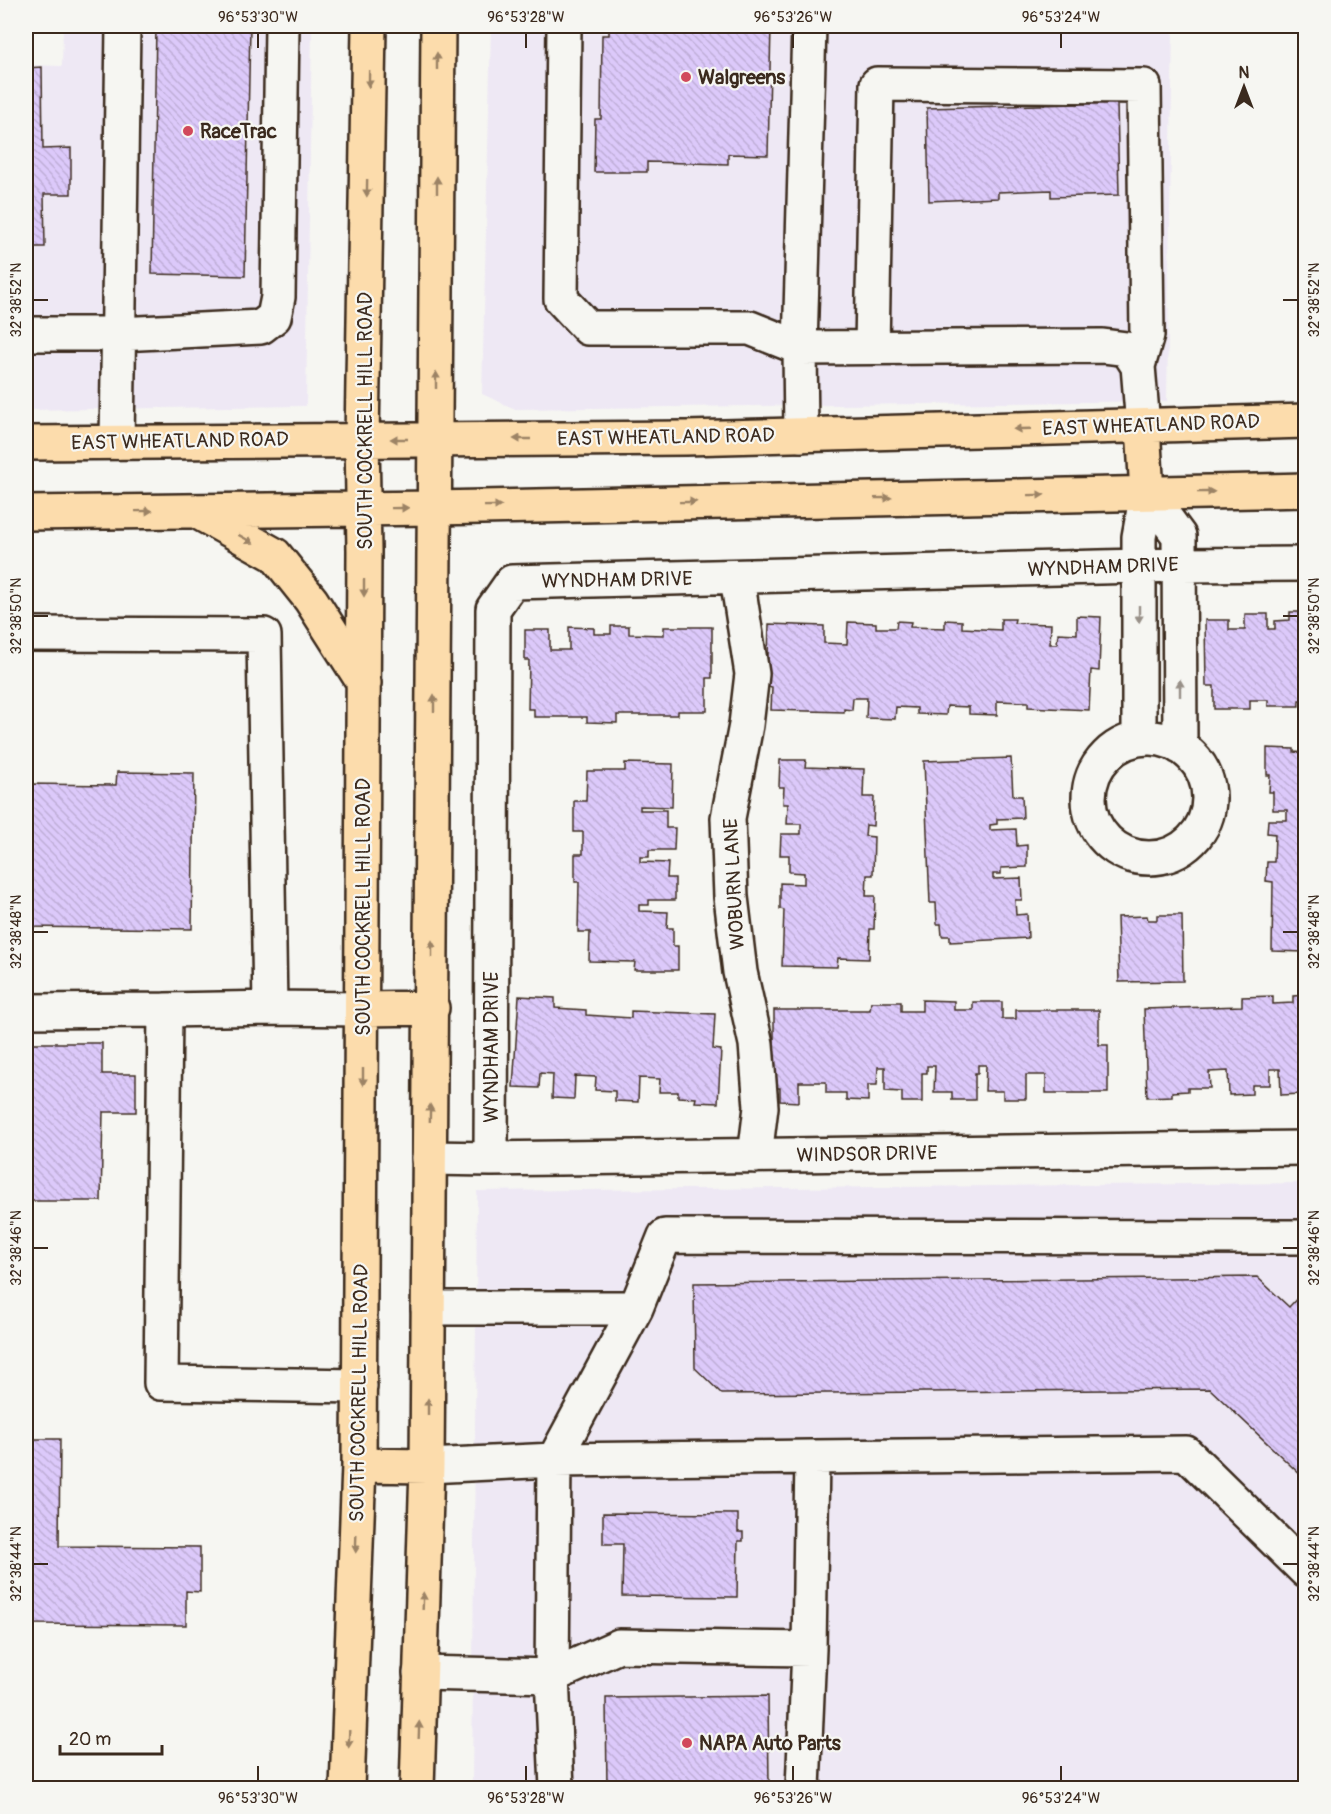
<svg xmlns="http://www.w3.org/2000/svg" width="1331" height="1814" viewBox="0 0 1331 1814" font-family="Pangolin,sans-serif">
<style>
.built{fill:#eee8f4}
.building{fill:url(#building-back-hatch);stroke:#3b2a1e;stroke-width:1.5}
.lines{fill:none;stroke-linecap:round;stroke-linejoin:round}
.minor-casing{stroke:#3b2a1e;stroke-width:38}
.major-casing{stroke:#3b2a1e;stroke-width:38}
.minor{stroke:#f6f6f2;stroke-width:33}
.major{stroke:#fcdcac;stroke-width:33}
.oneway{fill:#9c8365}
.oneway2{fill:#989088}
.ticks{fill:none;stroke:#3b2a1e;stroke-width:2}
.poi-dot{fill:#d1495b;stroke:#f6f6f2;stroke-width:2}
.labels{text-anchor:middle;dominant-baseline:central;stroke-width:4.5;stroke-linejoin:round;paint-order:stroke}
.poi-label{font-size:20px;font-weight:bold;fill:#3b2a1e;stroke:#f6f6f2;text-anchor:start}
.street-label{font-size:20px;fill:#3b2a1e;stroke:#f6f6f2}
.neatline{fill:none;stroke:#3b2a1e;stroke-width:2}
.ticks-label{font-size:15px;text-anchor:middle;fill:#3b2a1e}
</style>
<defs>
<pattern id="building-back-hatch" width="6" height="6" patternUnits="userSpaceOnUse" patternTransform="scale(1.5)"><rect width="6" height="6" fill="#dcc9fa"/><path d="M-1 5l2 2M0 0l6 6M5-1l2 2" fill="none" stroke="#beadd6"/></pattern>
</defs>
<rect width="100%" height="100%" fill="#f6f6f2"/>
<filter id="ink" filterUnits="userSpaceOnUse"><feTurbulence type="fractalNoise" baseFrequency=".0167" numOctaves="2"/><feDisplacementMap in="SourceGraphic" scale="12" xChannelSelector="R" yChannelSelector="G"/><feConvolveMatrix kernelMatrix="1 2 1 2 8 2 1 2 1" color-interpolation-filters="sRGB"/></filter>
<g filter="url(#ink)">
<path class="built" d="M63,26h249l-6,380 -280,4v-345l36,1z
M491,26h682l-6,375 -652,8 -33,-15z
M1305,1183v605h-833l5,-597z"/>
<path class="building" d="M156,26h94l-5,250 -93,-2z
M609,26h162l-3,129 -40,-1v10l-81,-2v10h-53l1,-53h6l1,-84h7z
M42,67l1,82 28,-1v46h-27l1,53h-16v26h-3v-205z
M1117,103l2,92 -68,2v-7l-53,2v6l-69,3 -2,-93z
M1290,612h16v88h-7v6h-31v-6h-18v9h-36v-23h-8l-1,-66h24v10h16v-16h23v15h7v-8l15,-1z
M1077,616l24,1 -2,54 -8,-1 -2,40 -61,-3v-5l-31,-1v14l-28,-1v-7l-22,-1 -1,9 -29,-1v-6l-21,-1 -1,12 -29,-1 1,-20h-14l-1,12 -8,-1v3l-73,-2 1,-23 -5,-1 2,-62 55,2v17l23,1 1,-22 28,1v5h20l1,-7 14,1 -1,5 35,1v-8l17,1v7l39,2v-11h14l-1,4 37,1 -1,20h7l1,-11 19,1z
M611,626h18v8l35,1v-8h48v51h-5v33h-29v4h-61v8l-30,-1v-5h-53v-8h-6l1,-49h-4v-30h25v20h19v-23l25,1v6h17z
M1267,748l27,1v3l12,1v199l-34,-1 1,-69 -7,-1 1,-19h7l1,-28 -8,-1 1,-13h19v-10h-14v-18h-4l1,-17h-3z
M1011,758l2,38h9l1,22 -26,1v5l-7,1v5l26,-1 1,17 10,-1v22l-26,1v6h-8v5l28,-1 1,22h-7l1,15 11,-1 1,24 -78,4v-6h-8l-1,-12h-4l-1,-21h-6l-6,-142z
M780,760h26l-1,7 59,2 -1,28h11l-1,29 -7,-1 -1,11 9,1 -1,38h-6l-1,21h9l-1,33h-4l-1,30 -31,-1 -1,9 -55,-1 2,-56 -4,-1v-26l24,1v-11l-15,-1v-17h-9l1,-21h20v-10h-14l1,-20h-5l1,-17h-5z
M625,763l48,1 -1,43 -32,-1v4h26v18h9l-1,22h-25v7h-9v5l28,1 -1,15h8v22h-26v5h-10v6l29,1 -1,16h6v18h5v24h-44l1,-8 -46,-1 1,-29h-12l1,-50h-4v-28h8v-22h-9v-31h12l1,-30h38z
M117,772l77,1 -2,156 -166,-2v-143l90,1z
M1157,915h25l1,66 -64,1 -2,-65 30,-1 1,4h9z
M1306,995v91h-4v8l-21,1 -1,-26h-10v16h-18v9l-23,1 -1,-24 -19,1 1,16h-22v3l-16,1v4l-25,1 -3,-88 98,-3v-9l31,-1v8l20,-1v-7z
M519,996l36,2v10l31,2v5l45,3v-7l84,3 -2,35 8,1 -3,53 -23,-1 1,-4 -18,-1v-5h-19l1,-13 -21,-1 -1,24 -23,-1v-10l-20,-1 1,-13 -21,-1 -1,23 -22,-1 1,-24 -13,-1 -1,15 -26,-1z
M922,1000l32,1v9h19v-8h29v17h14v-9h83v35h9v48h-62v-18h-20v24h-23v-8h-18l1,-26h-8v8h-3v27h-23v-8h-18l1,-26h-8v7h-5v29h-20v-10l-17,-1v-24h-7l-1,18h-9v16l-22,-1v-7h-20v-11h-27v20l-19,-1v-13h-6v-78h96l1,-8h30v9h21z
M26,1043h76v31h34v38h-33l-2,89h-75z
M1257,1277l32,30 17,-18v191l-96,-91 -488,5 -27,-26 -1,-85z
M26,1439h34l-1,107 141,1v45l-14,-1v34l-160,-1z
M603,1513l135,1v18h5v9h-5l-1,56 -115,-1 1,-52h-20z
M768,1696l1,92h-162l-1,-90z"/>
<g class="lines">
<g class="minor-casing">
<path id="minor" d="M564,26l-3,273 27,29h162l50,20 303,-2 24,3 11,17 5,60
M26,334h93l142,-7 13,-10 4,-20 4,-271
M872,347l5,-263 267,2 3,249 -9,31
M801,435l-1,-87 9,-322
M117,442l6,-416
M1147,493l32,43 1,211
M737,578l15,96 -6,51 -18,93 3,79 9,75 16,72 5,63 -6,49
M26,634l238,1 6,373 -105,2 -4,373 199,3
M1089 798a60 60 0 1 1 120 0a60 60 0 1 1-120 0Z
M1139,739v-202l8,-44
M270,1008l93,1
M26,1011l139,-1
M429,1158l62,1 815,-11
M491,1159l2,-550 19,-27 668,-17 126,-1
M428,1308h208l29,-72 641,1
M812,1457l374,-4 120,118
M420,1673l132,3 67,-30 190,3 3,-192 -258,3 -127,6
M557,1788l-5,-112 2,-216 82,-152
M803,1788l6,-139"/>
</g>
<g class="major-casing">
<path id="major" d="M1143,426l4,67
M26,443l660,-5 620,-17
M196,511l79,44 36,45 53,83
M26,513l409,-5 871,-18
M363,1009l69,-1
M359,1465l68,1
M347,1788l12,-323 5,-915 -2,-111 7,-413
M417,1788l10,-322 11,-1440"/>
</g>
<use href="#minor" class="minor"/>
<use href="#major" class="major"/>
</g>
<defs><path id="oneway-solid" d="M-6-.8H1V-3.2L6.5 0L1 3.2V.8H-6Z" transform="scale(1.5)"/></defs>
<g class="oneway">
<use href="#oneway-solid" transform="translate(437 61) rotate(-90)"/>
<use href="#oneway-solid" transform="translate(369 79) rotate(91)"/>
<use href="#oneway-solid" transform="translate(437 185) rotate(-90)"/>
<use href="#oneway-solid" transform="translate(367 188) rotate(91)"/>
<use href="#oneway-solid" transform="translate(436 380) rotate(-90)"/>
<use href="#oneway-solid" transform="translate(1022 429) rotate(178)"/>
<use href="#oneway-solid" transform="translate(399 439) rotate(180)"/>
<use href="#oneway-solid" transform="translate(522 439) rotate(180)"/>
<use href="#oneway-solid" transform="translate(1206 492) rotate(-1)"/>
<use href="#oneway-solid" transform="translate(1036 495) rotate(-1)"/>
<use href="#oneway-solid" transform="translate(883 498) rotate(-1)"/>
<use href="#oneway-solid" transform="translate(688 502) rotate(-1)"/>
<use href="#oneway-solid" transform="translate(493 506) rotate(-1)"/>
<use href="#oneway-solid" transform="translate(400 508) rotate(-1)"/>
<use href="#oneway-solid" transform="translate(144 511) rotate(-1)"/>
<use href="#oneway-solid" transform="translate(246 539) rotate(29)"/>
<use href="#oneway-solid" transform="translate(364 588) rotate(90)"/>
<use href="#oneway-solid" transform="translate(434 703) rotate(-90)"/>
<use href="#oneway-solid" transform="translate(432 949) rotate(-90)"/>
<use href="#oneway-solid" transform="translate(363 1077) rotate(90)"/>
<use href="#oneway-solid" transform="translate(430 1113) rotate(-89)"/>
<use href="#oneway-solid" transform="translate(428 1407) rotate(-90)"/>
<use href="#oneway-solid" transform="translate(356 1544) rotate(92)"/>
<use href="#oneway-solid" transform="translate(423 1601) rotate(-88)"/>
<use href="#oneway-solid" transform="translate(419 1730) rotate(-88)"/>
<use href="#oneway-solid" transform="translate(349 1739) rotate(92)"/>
</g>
<g class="oneway2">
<use href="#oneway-solid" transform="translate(1139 614) rotate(90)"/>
<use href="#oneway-solid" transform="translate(1180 688) rotate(-90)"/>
</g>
</g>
<path class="ticks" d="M258,33v15M526,33v15M793,33v15M1061,33v15M33,300h15M1283,300h15M33,616h15M1283,616h15M33,932h15M1283,932h15M33,1248h15M1283,1248h15M33,1564h15M1283,1564h15M258,1766v15M526,1766v15M793,1766v15M1061,1766v15"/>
<g class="poi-dot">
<circle cx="686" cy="77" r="6"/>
<circle cx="188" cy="131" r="6"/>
<circle cx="687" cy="1743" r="6"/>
</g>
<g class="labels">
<g class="poi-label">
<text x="698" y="77">Walgreens</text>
<text x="200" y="131">RaceTrac</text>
<text x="699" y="1743">NAPA Auto Parts</text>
</g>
<g class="street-label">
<text transform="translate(365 421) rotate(-90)">SOUTH COCKRELL HILL ROAD</text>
<text transform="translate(1151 425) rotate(-2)">EAST WHEATLAND ROAD</text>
<text transform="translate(666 437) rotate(-1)">EAST WHEATLAND ROAD</text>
<text transform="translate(180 441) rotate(-1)">EAST WHEATLAND ROAD</text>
<text transform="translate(1103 567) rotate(-2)">WYNDHAM DRIVE</text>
<text transform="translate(617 580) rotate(-1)">WYNDHAM DRIVE</text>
<text transform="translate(734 884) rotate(-93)">WOBURN LANE</text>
<text transform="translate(363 907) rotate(-90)">SOUTH COCKRELL HILL ROAD</text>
<text transform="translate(491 1047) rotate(-90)">WYNDHAM DRIVE</text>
<text transform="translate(867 1154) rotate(-1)">WINDSOR DRIVE</text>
<text transform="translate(359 1393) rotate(-89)">SOUTH COCKRELL HILL ROAD</text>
</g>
</g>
<rect width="1331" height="1814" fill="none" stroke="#f6f6f2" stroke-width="66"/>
<g transform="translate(1244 87)" stroke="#f6f6f2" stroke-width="4.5" paint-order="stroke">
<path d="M0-4.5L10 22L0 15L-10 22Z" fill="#3b2a1e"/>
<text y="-9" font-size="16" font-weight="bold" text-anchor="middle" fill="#3b2a1e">N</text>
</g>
<path d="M60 1745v9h102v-9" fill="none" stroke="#3b2a1e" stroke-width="3"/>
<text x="69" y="1745" font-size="18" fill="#3b2a1e" stroke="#f6f6f2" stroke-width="4.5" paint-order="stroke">20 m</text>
<rect x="33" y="33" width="1265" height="1748" class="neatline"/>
<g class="ticks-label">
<text x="258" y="22">96°53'30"W</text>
<text x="526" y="22">96°53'28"W</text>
<text x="793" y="22">96°53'26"W</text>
<text x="1061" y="22">96°53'24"W</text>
<text transform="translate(16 300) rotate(-90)" y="5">32°38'52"N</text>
<text transform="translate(1314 300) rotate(-90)" y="5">32°38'52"N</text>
<text transform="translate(16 616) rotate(-90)" y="5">32°38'50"N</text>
<text transform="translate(1314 616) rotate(-90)" y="5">32°38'50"N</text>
<text transform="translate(16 932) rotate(-90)" y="5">32°38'48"N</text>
<text transform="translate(1314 932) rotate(-90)" y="5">32°38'48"N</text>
<text transform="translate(16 1248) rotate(-90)" y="5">32°38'46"N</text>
<text transform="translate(1314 1248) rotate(-90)" y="5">32°38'46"N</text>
<text transform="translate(16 1564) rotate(-90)" y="5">32°38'44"N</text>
<text transform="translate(1314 1564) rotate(-90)" y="5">32°38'44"N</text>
<text x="258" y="1803">96°53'30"W</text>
<text x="526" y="1803">96°53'28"W</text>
<text x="793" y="1803">96°53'26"W</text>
<text x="1061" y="1803">96°53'24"W</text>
</g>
</svg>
